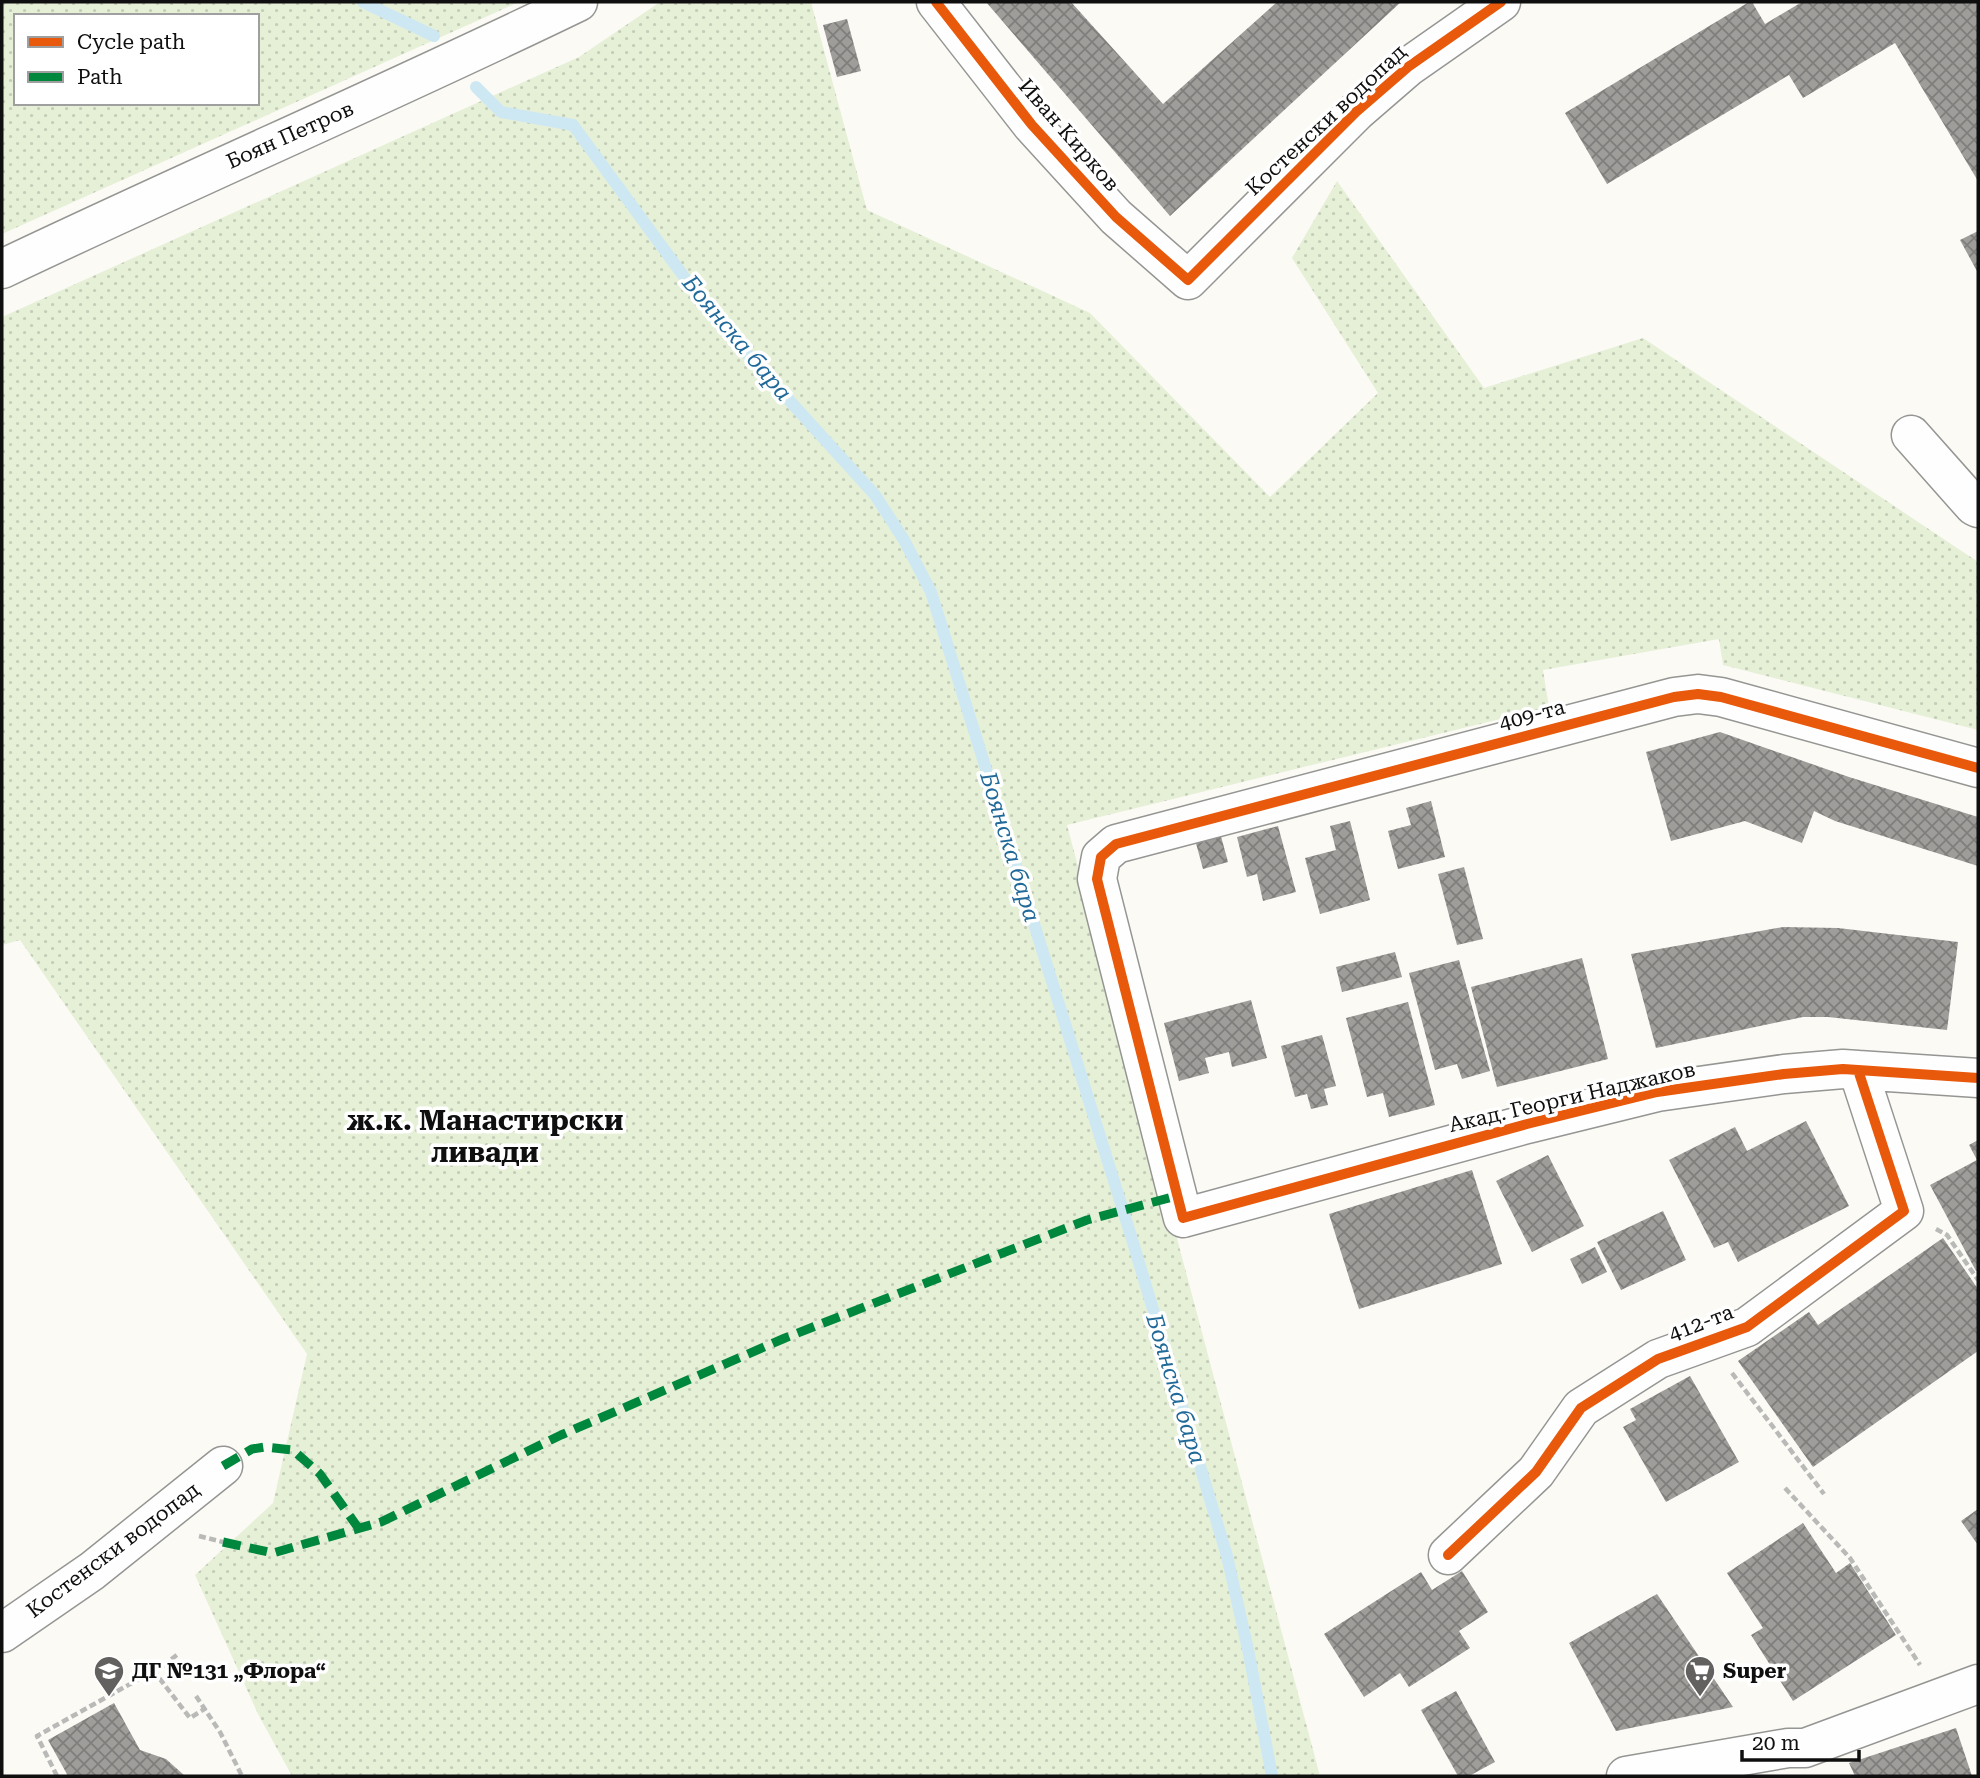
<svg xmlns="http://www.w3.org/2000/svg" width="1980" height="1778" viewBox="0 0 1980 1778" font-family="'Roboto Serif',serif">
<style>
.grass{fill:url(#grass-dots);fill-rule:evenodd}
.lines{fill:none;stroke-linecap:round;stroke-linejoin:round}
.stream{stroke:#cee8f3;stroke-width:12}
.building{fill:url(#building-cross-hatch)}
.minor-casing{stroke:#959593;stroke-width:41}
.path{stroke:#b9b9b8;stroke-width:4.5;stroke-dasharray:7 3.5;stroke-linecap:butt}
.minor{stroke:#fefefe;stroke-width:38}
.quiet{stroke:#00873e;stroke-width:9;stroke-dasharray:18 9;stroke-linecap:butt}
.cycleway-casing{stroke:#fff;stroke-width:15}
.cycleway{stroke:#e8590c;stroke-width:10}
.labels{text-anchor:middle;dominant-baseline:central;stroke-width:7;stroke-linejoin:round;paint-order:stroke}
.street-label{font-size:21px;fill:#0f0f0f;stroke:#fff}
.poi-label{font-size:21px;font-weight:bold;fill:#0f0f0f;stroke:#fff;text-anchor:start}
.water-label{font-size:23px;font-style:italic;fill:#216999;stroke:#fff}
.district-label{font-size:28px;font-weight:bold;fill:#0f0f0f;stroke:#fff}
</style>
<defs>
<pattern id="grass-dots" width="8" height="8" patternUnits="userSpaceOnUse" patternTransform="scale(1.75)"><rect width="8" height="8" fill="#e6f0d7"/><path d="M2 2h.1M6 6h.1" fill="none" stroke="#c4cdb7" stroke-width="1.8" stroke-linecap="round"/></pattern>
<pattern id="building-cross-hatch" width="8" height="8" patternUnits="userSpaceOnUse" patternTransform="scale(1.75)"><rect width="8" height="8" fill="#9f9d9a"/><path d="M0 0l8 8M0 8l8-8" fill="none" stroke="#807e7c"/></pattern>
</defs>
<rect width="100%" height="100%" fill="#fbfaf5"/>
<path class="grass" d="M2,2h517l-517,232zM16,16h241v87h-241z
M660,2h151l56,208 223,103 180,184 108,-104 -86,-135 45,-77 147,207 159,-50 335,224v168l-255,-65 -4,-26 -176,31 6,37 -482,118 253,951h-1028l-34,-62 -63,-139 78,-72 34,-149 -287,-414 -18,5v-628l577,-260z"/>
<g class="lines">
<path class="stream" d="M363,2l71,34
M476,87l25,25 72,13 139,190 163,180 29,45 27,52 200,644 96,320 22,98 23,122"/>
</g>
<path class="building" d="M986,2h85l92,102 114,-102h124l-231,214z
M1749,2h3l13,22 37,-22h176v179l-83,-138 -92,55 -14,-23 -182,109 -42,-71z
M847,19l14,52 -24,6 -14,-52z
M1978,231v42l-18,-33z
M1720,732l129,45 129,40v49l-143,-45 -21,-10 -12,32 -57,-22 -74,20 -25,-89z
M1431,801l14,56 -47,12 -10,-38 23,-6 -5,-17z
M1350,821l20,79 -50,14 -15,-56 31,-8 -6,-24z
M1278,826l18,66 -33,9 -6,-27 -10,3 -10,-40z
M1219,829l9,33 -25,7 -9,-33z
M1464,867l19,72 -26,6 -19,-71z
M1783,927l55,1 120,14 -11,88 -119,-13h-25l-147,31 -25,-94z
M1395,952l7,25 -60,15 -6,-25z
M1582,958l26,101 -111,28 -26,-100z
M1459,960l31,111 -28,8 -5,-15 -22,6 -26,-97z
M1251,1000l16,58 -35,9 -3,-15 -24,6 4,15 -30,8 -15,-58z
M1408,1002l27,103 -46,12 -6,-24 -16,4 -21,-79z
M1322,1035l14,51 -12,3 4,16 -17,4 -4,-15 -12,3 -14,-51z
M1806,1121l43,85 -111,56 -10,-20 -14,6 -45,-88 66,-33 12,24z
M1978,1140v130l-2,1 -46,-86 47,-25 -8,-15z
M1548,1155l36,71 -52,26 -36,-71z
M1472,1170l30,94 -143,45 -30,-95z
M1663,1211l23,49 -65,30 -24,-48z
M1943,1238l35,51v62l-165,116 -75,-106 71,-49 9,13z
M1595,1247l12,25 -25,12 -12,-25z
M1690,1376l49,86 -73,40 -43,-75 13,-7 -6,-11z
M1978,1509v36l-17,-24z
M1803,1523l33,50 14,-10 46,72 -103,66 -42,-66 12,-7 -36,-55z
M1462,1571l26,41 -29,19 11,17 -61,39 -9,-14 -36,24 -40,-63 97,-62 11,18z
M1657,1594l76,113 -117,24 -47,-88z
M1456,1691l39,71 -26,14h-11l-37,-66z
M114,1703l26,47 26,9 19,17h-117l-20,-36z
M1956,1728l16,48h-117l-6,-13z"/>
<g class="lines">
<g class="minor-casing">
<path id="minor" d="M936,2l96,123 84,92 72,63 168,-168 52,-45 93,-65
M2,269c191,-91 386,-175 576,-267
M1911,435l63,71 4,2
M1978,768l-257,-71 -23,-3 -24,3 -558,147 -15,13 -4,22 86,339 344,-94 130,-32 127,-18 59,-5 135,9
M1448,1555l88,-83 45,-64 77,-49 89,-32 157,-116 -46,-141
M2,1633l90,-62 131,-105
M1626,1776l162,-28h17l173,-64"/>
</g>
<path class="path" d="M1936,1229l11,6 31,45
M1732,1373l92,121
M1785,1488l65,70 70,107
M199,1536l24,6
M153,1670l37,48 16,-10
M196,1696l24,36 22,44
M57,1776l-20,-40 127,-71 14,-11"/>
<use href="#minor" class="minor"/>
<path class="quiet" d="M223,1466l29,-17 13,-2 28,3 27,24 39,55
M223,1542l50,11 108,-31 180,-87 224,-97 302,-118 89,-24"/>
<g class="cycleway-casing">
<path id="cycleway" d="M936,2l96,123 84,92 72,63 168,-168 52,-45 93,-65
M1978,768l-257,-71 -23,-3 -24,3 -558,147 -15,13 -4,22 86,339 344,-94 130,-32 127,-18 59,-5 135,9
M1448,1555l88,-83 45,-64 77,-49 89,-32 157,-116 -46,-141"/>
</g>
<use href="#cycleway" class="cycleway"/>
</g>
<defs>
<g id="school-pin" transform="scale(1.575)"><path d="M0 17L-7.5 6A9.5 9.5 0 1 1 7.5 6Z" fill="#626160" stroke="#fff"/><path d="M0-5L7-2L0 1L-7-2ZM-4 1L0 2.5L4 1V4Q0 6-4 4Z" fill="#fff"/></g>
<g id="supermarket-pin" transform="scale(1.575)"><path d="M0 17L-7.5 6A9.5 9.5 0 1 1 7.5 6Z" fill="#626160" stroke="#fff"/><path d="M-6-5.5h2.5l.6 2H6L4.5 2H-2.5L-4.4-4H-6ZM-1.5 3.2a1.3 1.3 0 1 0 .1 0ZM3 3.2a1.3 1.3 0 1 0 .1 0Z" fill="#fff"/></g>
</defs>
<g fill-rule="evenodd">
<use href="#school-pin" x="109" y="1671"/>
<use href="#supermarket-pin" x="1700" y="1671"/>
</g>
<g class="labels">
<g class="street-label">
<text transform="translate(1326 120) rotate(-43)">Костенски водопад</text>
<text transform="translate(290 135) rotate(-24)">Боян Петров</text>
<text transform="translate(1069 135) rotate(49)">Иван Кирков</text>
<text transform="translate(1532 715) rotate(-15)">409-та</text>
<text transform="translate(1572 1097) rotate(-13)">Акад. Георги Наджаков</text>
<text transform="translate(1701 1323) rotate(-21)">412-та</text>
<text transform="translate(113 1550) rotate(-37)">Костенски водопад</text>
</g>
<g class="poi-label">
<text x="132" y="1671">ДГ №131 „Флора“</text>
<text x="1723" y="1671">Super</text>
</g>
<g class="water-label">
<text transform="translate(737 338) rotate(50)">Боянска бара</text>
<text transform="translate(1010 847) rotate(73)">Боянска бара</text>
<text transform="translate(1176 1389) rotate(73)">Боянска бара</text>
</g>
<g class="district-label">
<text x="485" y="1120">ж.к. Манастирски<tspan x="485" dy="32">ливади</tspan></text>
</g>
</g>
<rect width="1980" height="1778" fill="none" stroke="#0f0f0f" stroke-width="7"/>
<rect x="14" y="14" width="245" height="91" fill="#ffffff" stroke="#9f9f9f" stroke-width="2"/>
<rect x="28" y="37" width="35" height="10" fill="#e8590c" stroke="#9f9f9f" stroke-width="2"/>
<text x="77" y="49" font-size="21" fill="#0f0f0f">Cycle path</text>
<rect x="28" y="72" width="35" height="10" fill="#00873e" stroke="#9f9f9f" stroke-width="2"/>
<text x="77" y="84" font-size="21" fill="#0f0f0f">Path</text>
<path d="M1742 1750v10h117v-10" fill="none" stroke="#0f0f0f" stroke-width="3.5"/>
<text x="1752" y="1750" font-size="21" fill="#0f0f0f" stroke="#ffffff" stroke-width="5" paint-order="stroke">20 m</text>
</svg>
